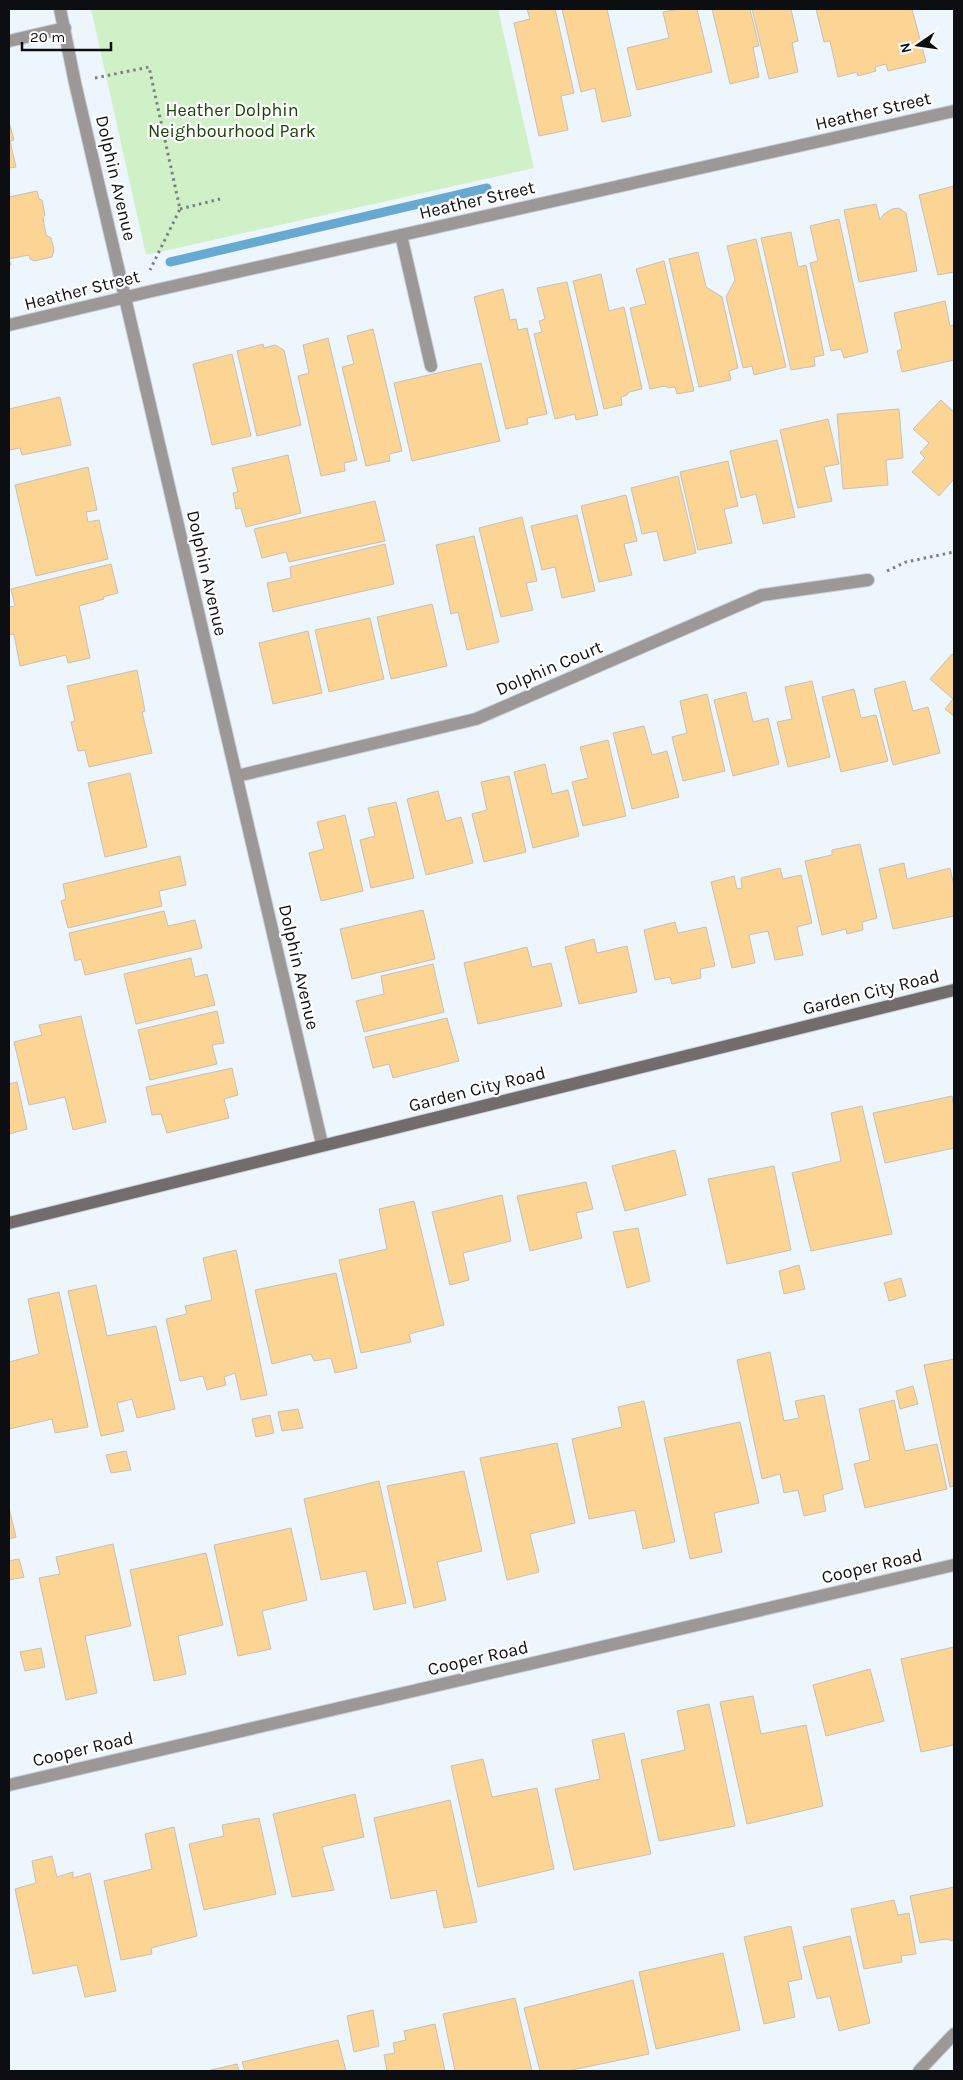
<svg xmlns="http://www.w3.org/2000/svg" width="963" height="2080" viewBox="0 0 963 2080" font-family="Karla,sans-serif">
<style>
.green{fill:#d0f0c7}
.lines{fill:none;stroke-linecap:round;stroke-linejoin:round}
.stream{stroke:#66a9d3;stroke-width:9}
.building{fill:#fcd494;stroke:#c5c0b8}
.lane-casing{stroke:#cad1d7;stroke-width:14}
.street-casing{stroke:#cad1d7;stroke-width:14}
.secondary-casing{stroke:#cad1d7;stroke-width:14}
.path{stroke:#7a7f84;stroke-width:3;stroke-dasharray:2.5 4;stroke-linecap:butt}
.lane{stroke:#9d9898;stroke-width:12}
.street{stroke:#9d9898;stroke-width:12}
.secondary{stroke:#736c6c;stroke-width:12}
.labels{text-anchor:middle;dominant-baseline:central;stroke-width:4.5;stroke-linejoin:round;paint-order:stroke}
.park-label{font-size:18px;fill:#194207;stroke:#fff}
.street-label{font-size:18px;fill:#0c0e11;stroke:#fff}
</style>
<rect width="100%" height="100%" fill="#eef6fd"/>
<path class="green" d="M91,9h407l36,159 -388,87z"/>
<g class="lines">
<path class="stream" d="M170,262l317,-74"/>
</g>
<path class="building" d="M527,9h28l19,84 -13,3 7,34 -29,6 -25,-113 16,-4z
M562,9h45l24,107 -29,6 -7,-34 -14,4z
M679,9h18l15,63 -75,18 -10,-42 42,-10 -6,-26z
M712,9h38l9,37 -6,1 6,30 -29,7z
M752,9h39l7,32 -6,2 6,29 -29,7z
M816,9h96l14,53 -38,9 -2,-7 -11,3 1,4 -18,5 -1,-4 -19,5 -8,-36 -6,1z
M9,122l5,18 -4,1 6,26 -7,1z
M954,186v86l-16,3 -19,-80z
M37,191l2,8 3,1 3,15 -2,3 3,17 5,3 3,12 -2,7 -18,4 -4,-2 -1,-4 -20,4 2,6h-2v-68z
M876,204l4,16 4,-6 8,-5 7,-1 7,5 11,58 -58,11 -15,-72z
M839,219l29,133 -24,6 -3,-9 -10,2 -21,-88 8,-2 -8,-35z
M791,232l7,35 8,-2 18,90 -10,2 1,9 -24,4 -30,-132z
M756,239l30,128 -32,8 -2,-9 -9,2 -17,-71 9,-17 -8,-34z
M698,252l8,35 16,10 16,71 -9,3 2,9 -32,7 -30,-128z
M664,261l30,130 -17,3 -2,-7 -6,1 -4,-2 -15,3 -20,-81 16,-4 -10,-35z
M601,274l8,37 15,-4 18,82 -13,3 -2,3 -6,2 1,8 -18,4 -31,-128z
M567,282l31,133 -22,5 -1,-6 -20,5 -21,-85 8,-2 -3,-11 6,-2 -8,-31z
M503,289l7,31 6,-1 2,11 9,-2 20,86 -20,4 1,6 -22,5 -32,-132z
M945,301l5,25 4,-1v35l-52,12 -5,-21 5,-2 -8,-36z
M373,329l29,122 -13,3 1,7 -24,5 -24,-99 12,-3 -7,-28z
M328,338l29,122 -13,3 1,8 -24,5 -23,-100 11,-3 -6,-28z
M263,344l1,4 11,-3 9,5 17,75 -44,11 -20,-85z
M232,354l19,82 -39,9 -19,-81z
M481,363l19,78 -88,20 -18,-78z
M60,397l11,48 -49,10 -2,-7 -11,2v-41z
M941,400l13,12v67l-15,17 -27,-24 13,-14 -5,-5 9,-10 -16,-14z
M899,409l4,49 -17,2 2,25 -45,4 -6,-75z
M828,419l11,45 -15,3 8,34 -34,7 -18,-78z
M777,440l18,77 -32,7 -7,-30 -15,4 -11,-47z
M288,455l13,58 -55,14 -5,-19 -5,1 -3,-16 5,-1 -6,-24z
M728,461l10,45 -14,3 8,34 -34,7 -18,-78z
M88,467l9,43 -11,2 2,10 11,-2 9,39 -72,17 -21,-91z
M678,476l18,77 -32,8 -7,-30 -15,3 -11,-46z
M626,495l11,46 -13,3 8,31 -33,7 -18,-76z
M375,501l10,40 -96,21 -3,-10 -24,6 -8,-29z
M577,515l18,76 -33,7 -7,-31 -13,3 -11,-44z
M522,517l15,64 -11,2 7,27 -32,7 -22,-89z
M474,536l25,106 -32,8 -9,-38 -7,2 -15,-69z
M385,544l9,40 -121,28 -6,-29 24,-5 -1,-11z
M111,564l7,29 -15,4 1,2 -25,7 11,52 -22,5 -2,-8 -46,11 -6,-32 -5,1v-28l6,-1 -4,-17z
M432,604l15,62 -56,13 -14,-62z
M370,618l14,61 -55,13 -14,-62z
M308,631l14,62 -49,11 -14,-61z
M952,654l2,2v60l-9,-7 8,-10 -23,-20z
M137,670l8,41 -3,1 10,41 -63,14 -4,-17 -7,1 -7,-29 4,-1 -8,-35z
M812,681l18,76 -42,10 -11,-45 15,-3 -7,-32z
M905,681l8,30 15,-4 12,46 -47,12 -19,-76z
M854,689l7,29 15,-3 12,46 -47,11 -19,-75z
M746,692l7,30 15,-4 11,46 -46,12 -19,-76z
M707,694l18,77 -42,10 -11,-44 15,-4 -7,-32z
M644,726l8,29 15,-4 12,46 -47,12 -19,-76z
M608,740l18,76 -43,10 -11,-44 16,-4 -8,-31z
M545,764l7,30 16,-4 11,46 -46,12 -19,-76z
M130,773l17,74 -42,10 -17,-74z
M509,776l17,76 -42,10 -12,-48 15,-4 -6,-28z
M438,791l8,30 15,-4 12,46 -47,12 -19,-76z
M396,802l18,76 -43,10 -11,-48 15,-4 -7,-28z
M345,815l18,76 -42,10 -12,-48 15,-4 -7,-27z
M860,844l17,74 -15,4 1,8 -16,4 -1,-5 -24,6 -17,-74 27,-6v-5z
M180,856l6,29 -27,6 3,15 -94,22 -7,-27 5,-2 -3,-15z
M904,863l3,16 43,-11 4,18v30l-61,13 -14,-60z
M780,868l3,11 18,-4 11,48 -15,4 6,28 -28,5 -7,-29 -19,4 6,28 -23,5 -21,-86 23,-6 3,13 5,-1 -1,-10z
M423,910l12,49 -83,20 -12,-50z
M164,911l4,15 27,-6 7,28 -117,27 -4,-16 -6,2 -6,-28z
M675,922l3,11 28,-6 9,39 -15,3 1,9 -29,6 -2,-7 -15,3 -11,-50z
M594,939l3,14 30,-7 10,46 -58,12 -14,-57z
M527,947l5,20 19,-4 11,43 -84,18 -14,-61z
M191,958l4,19 12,-3 8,31 -79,19 -12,-50z
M433,964l11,48 -80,20 -8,-31 28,-7 -3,-18z
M217,1011l7,32 -12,2 5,19 -67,16 -12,-50z
M81,1016l25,106 -33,8 -8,-33 -36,8 -15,-63 28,-7 -3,-10z
M447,1018l12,43 -66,17 -4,-14 -16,4 -8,-31z
M232,1068l6,27 -14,4 5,19 -62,15 -6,-19 -9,1 -6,-28z
M17,1082l10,47 -18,5v-50z
M952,1096l2,13v39l-69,15 -12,-50z
M862,1106l30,128 -81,17 -19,-78 49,-12 -10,-48z
M675,1150l11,45 -61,16 -13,-45z
M774,1166l17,84 -64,14 -19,-85z
M586,1182l7,27 -17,4 6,25 -52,13 -13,-55z
M502,1195l9,46 -48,12 6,27 -19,5 -18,-73z
M414,1201l30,124 -35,9 2,8 -50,11 -22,-93 48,-11 -8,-40z
M638,1228l12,53 -23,7 -14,-56z
M236,1250l31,145 -26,5 -6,-27 -11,4 2,8 -19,5 -4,-14 -23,5 -14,-62 21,-5 -2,-8 27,-6 -9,-42z
M799,1265l6,24 -21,5 -5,-23z
M336,1273l21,95 -22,5 -4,-15 -17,3 -3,-7 -39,10 -17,-74z
M901,1278l5,18 -17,5 -5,-18z
M96,1285l11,51 49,-10 19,83 -38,9 -5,-19 -15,4 7,28 -23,5 -33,-145z
M59,1292l29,135 -33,6 -3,-14 -43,10v-67l30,-8 -11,-55z
M770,1352l14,69 15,-3 -4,-17 29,-6 19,94 -20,6 3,16 -22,5 -6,-26 -14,3 -4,-19 -18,5 -25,-119z
M954,1359v127l-4,1 -26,-122z
M913,1386l5,18 -18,5 -4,-18z
M894,1400l11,51 32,-7 10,45 -82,19 -11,-44 16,-4 -11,-51z
M644,1401l31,141 -32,7 -8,-39 -46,9 -17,-80 50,-12 -4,-20z
M298,1409l5,19 -21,3 -4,-19z
M270,1415l4,18 -18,4 -4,-18z
M740,1422l19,81 -45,10 8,39 -32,7 -26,-121z
M557,1443l18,80 -45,11 9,38 -32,8 -27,-122z
M126,1451l5,19 -20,3 -5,-18z
M464,1471l18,80 -45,11 9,38 -32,8 -27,-122z
M379,1481l27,122 -32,7 -8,-39 -45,9 -17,-81z
M9,1508l7,29 -7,2z
M291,1528l16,72 -45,11 9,38 -33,7 -24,-111z
M113,1544l18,82 -46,10 12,57 -31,7 -27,-122 21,-4 -4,-17z
M206,1553l17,72 -45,11 8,38 -32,7 -24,-111z
M19,1559l5,18 -15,3v-19z
M954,1647v98l-33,7 -20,-93z
M41,1648l4,19 -20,4 -5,-19z
M870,1669l14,52 -58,15 -13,-51z
M753,1696l8,38 45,-9 17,81 -76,18 -27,-122z
M709,1704l26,122 -76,15 -18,-81 44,-10 -8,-39z
M624,1733l27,121 -77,16 -19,-81 45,-10 -8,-39z
M483,1759l9,38 45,-9 17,81 -76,18 -27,-121z
M355,1794l9,43 -42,10 12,43 -42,7 -19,-83z
M450,1800l27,122 -33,6 -8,-38 -45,9 -17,-81z
M259,1818l17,76 -72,16 -15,-66 35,-8 -2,-11z
M174,1827l23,109 -46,12 1,6 -31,6 -17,-79 48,-12 -7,-35z
M52,1856l5,21 16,-5v6l17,-5 26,118 -31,6 -8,-32 -44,9 -18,-85 21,-6 -4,-22z
M954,1887v54l-8,-2 -26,4 -10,-47z
M894,1900l4,15 11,-2 7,41 -15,2 1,6 -38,7 -13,-60z
M791,1926l11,53 -14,3 7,35 -31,7 -20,-87z
M850,1936l20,87 -31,8 -9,-35 -13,3 -14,-52z
M723,1953l17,77 -84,19 -17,-77z
M633,1980l16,74 -82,17h-27l-16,-63z
M515,1998l17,73h-77l-12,-57z
M373,2010l6,36 -25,6 -7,-36z
M435,2024l10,47h-58l-3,-16 11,-2 -2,-10 13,-3 -2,-9z
M338,2040l8,31h-101l-3,-9z
M237,2064l2,7h-32z"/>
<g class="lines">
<g class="lane-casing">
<path id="lane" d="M401,235l30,131"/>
</g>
<g class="street-casing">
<path id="street" d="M60,9l15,74 247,1061
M9,41l56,-13
M9,325l143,-34 802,-180
M237,776l239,-57 286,-124 106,-15
M9,1785l945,-220
M919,2071l35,-37"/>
</g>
<g class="secondary-casing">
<path id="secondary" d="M9,1223l945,-233"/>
</g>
<path class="path" d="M95,78l54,-11 31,142 -30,61
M180,209l40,-10
M887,571l19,-9 48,-10"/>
<use href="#lane" class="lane"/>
<use href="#street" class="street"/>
<use href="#secondary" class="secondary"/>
</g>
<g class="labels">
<g class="park-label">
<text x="232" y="110">Heather Dolphin<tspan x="232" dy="21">Neighbourhood Park</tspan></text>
</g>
<g class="street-label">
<text transform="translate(873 111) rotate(-13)">Heather Street</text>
<text transform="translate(116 178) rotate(77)">Dolphin Avenue</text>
<text transform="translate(477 200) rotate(-13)">Heather Street</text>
<text transform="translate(82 290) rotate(-14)">Heather Street</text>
<text transform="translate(207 573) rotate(77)">Dolphin Avenue</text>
<text transform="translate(549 668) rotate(-23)">Dolphin Court</text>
<text transform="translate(299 967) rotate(77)">Dolphin Avenue</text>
<text transform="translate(871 992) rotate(-14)">Garden City Road</text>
<text transform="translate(477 1089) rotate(-14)">Garden City Road</text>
<text transform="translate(872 1566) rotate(-13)">Cooper Road</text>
<text transform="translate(478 1658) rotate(-13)">Cooper Road</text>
<text transform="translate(83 1749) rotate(-13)">Cooper Road</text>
</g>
</g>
<rect width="963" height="2080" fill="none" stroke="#0c0e11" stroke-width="20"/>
<g transform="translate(918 45) rotate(257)" stroke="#ffffff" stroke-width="4" paint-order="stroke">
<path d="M0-4L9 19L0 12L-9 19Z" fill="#0c0e11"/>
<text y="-8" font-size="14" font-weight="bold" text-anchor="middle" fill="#0c0e11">N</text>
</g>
<path d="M22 42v8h89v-8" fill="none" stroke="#0c0e11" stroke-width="2.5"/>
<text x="30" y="42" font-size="15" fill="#0c0e11" stroke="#ffffff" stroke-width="4" paint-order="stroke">20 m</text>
</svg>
